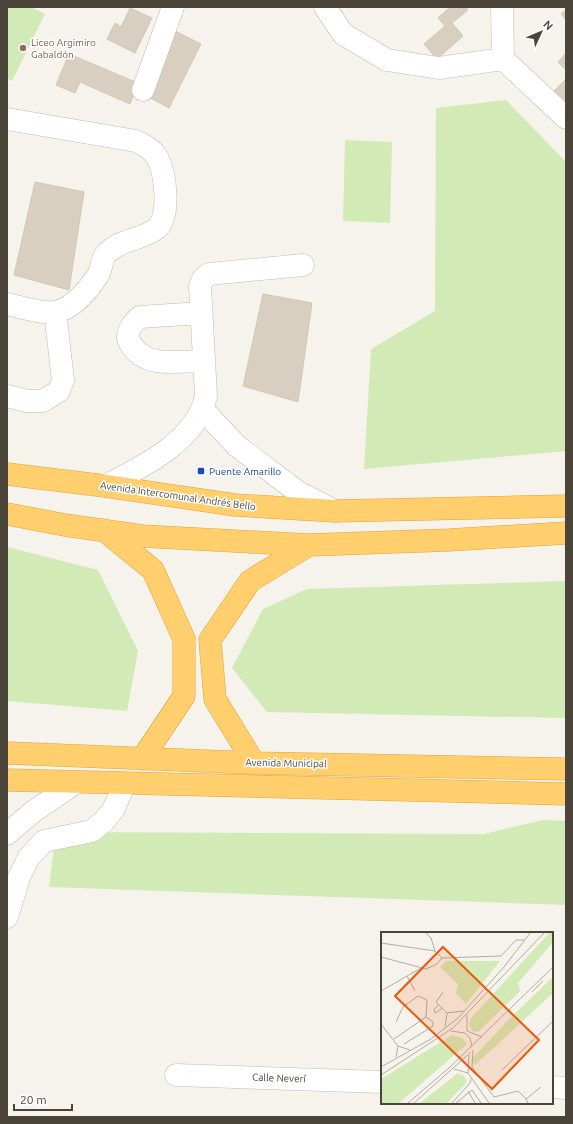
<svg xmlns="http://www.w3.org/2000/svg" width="573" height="1124" viewBox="0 0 573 1124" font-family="Ubuntu,sans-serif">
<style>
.green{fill:#d2eab5}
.building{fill:#d8cfc1;stroke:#d3c7b4}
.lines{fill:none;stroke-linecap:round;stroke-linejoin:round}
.minor-casing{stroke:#c2bbae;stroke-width:23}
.highway-casing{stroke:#e0a43c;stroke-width:23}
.minor{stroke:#fff;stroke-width:22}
.highway{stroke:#ffcf6e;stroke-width:22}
.education-dot{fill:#8d6e63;stroke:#fff;stroke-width:1.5}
.transit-dot{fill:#1a4fb4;stroke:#fff;stroke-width:1.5}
.labels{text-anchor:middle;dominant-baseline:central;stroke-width:3;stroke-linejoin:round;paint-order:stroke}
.education-label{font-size:10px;fill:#785e54;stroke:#fff;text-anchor:start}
.transit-label{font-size:10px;fill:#164399;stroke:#fff;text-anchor:start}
.street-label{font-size:10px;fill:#4b4439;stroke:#fff}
.inset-road{fill:none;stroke:#b2ada4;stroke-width:1}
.view{fill:#e8590c;fill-opacity:0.15;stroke:#e8590c;stroke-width:2}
.inset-edge{fill:none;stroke:#4b4439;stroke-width:2}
</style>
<rect width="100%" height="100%" fill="#f6f3ec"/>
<path class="green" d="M7,7h24l14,7 -33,67 -5,-3z
M506,100l60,62v289l-202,18 7,-120 64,-38 1,-203z
M345,140l47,2 -2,81 -47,-2z
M7,547l91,23 40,81 -11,60 -120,-10z
M566,581v137l-299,-6 -35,-44 31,-59 44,-20z
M543,820l23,1v84l-517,-18 7,-55 428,2z"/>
<path class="building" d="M450,7h16l2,3 -16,13 11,13 -26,23 -13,-15 21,-18 -7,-8z
M130,8l22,10 -17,35 -28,-14 8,-16 6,4z
M566,10v10l-5,-6z
M175,31l26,13 -32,64 -26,-14z
M566,53v17l-8,-8z
M69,54l69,29 -8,21 -50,-22 -5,11 -19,-8z
M566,79v25l-13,-12z
M35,182l49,10 -15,98 -55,-15z
M263,294l49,9 -14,99 -55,-16z"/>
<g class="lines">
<g class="minor-casing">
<path id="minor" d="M325,7l18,27 44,26 52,8 64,-9 -1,-52
M503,59l63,59
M143,90l30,-83
M7,119l129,22c8,4 16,8 21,16 9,15 14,61 -1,72 -15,11 -35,10 -49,24 -6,5 -5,16 -9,22 -9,14 -25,34 -43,37 -13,2 -35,-5 -48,-8
M201,313l-61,4c-7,6 -16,16 -10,26 15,26 47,18 73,18
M7,396l20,5h16l16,-10 4,-11 -8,-68
M203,410l34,36 61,46 37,19
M105,486c37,-19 92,-45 101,-90l-6,-110 3,-7 6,-5 94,-9
M7,834l27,-23 43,-29
M7,917l12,-40 10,-20 15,-16 48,-10 12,-10 9,-11 12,-26
M176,1075l206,7
M552,1087l14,1"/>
</g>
<g class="highway-casing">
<path id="highway" d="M7,474l98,12 130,19 100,6 231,-5
M7,514l58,11 77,11 167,9 140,-5 117,-7
M104,530l49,40 31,69v57l-42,63
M7,753l247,10 312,6
M254,763l-39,-64 -5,-59 40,-59 59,-36
M7,780l559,14"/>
</g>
<use href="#minor" class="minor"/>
<use href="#highway" class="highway"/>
</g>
<circle class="education-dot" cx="23" cy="48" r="4"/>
<rect class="transit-dot" x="197" y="467" width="8" height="8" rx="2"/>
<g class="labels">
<g class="education-label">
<text x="31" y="42">Liceo Argimiro<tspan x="31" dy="12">Gabaldón</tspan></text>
</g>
<g class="transit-label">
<text x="209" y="471">Puente Amarillo</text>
</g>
<g class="street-label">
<text transform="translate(178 496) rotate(8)">Avenida Intercomunal Andrés Bello</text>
<text transform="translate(286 763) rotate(1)">Avenida Municipal</text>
<text transform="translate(279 1078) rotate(2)">Calle Neverí</text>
</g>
</g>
<g transform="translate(381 932)">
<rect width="172" height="172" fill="#f6f3ec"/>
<path d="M168,1h4v9l-35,41 2,8 -42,41 -6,-1 -3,-7 2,-6zM65,29h54l-34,43 -10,-11 2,-9 -18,-17zM172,45v16l-78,72 -4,-5 40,-43zM71,103l10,3 5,6 -68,59h-18v-24zM77,141l6,3 3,6 -20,21h-27z" fill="#d2eab5"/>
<path class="inset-road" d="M0,11l54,8 -4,-13 -5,-5M0,25l45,12 11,-5 5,-6 -7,-7M61,26l59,-2 15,-16h8M26,44l8,15M0,59l40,-23M62,60l-7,10 11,11 -2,14M151,60l11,-11M57,73l-4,5 1,3 8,-5M66,81l16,-2M86,83v16l15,6M0,92l17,22 -2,11M70,99l14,2 5,5 2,9M13,107l32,-22 1,-17 -9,-4 -15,11 -7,15M23,112l29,-18v-4l-7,-5M17,114l12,4M92,118l-1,17 22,30 24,-6 8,8M0,135l50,-28 27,-21 46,-51 26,-34M73,137l14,4 21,30M121,138l51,-49M87,141l1,-18M0,143l72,-47 91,-95M87,159l7,12M27,171l42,-36 103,-100M33,171l57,-51M71,171l18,-20 1,-4M75,171l16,-13 9,13M147,171l-2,-4 15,-12"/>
<path class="view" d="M62,15l96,93 -47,49 -97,-93z"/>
<rect width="172" height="172" class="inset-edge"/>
</g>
<rect width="573" height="1124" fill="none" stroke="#4b4439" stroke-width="16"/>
<g transform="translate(541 32) rotate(46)" stroke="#ffffff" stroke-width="3" paint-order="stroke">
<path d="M0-3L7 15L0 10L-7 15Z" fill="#4b4439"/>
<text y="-6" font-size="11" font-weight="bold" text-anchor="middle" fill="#4b4439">N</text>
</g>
<path d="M14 1104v6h58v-6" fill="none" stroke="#4b4439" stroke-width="2"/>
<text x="20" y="1104" font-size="12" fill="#4b4439" stroke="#ffffff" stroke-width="3" paint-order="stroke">20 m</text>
</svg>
